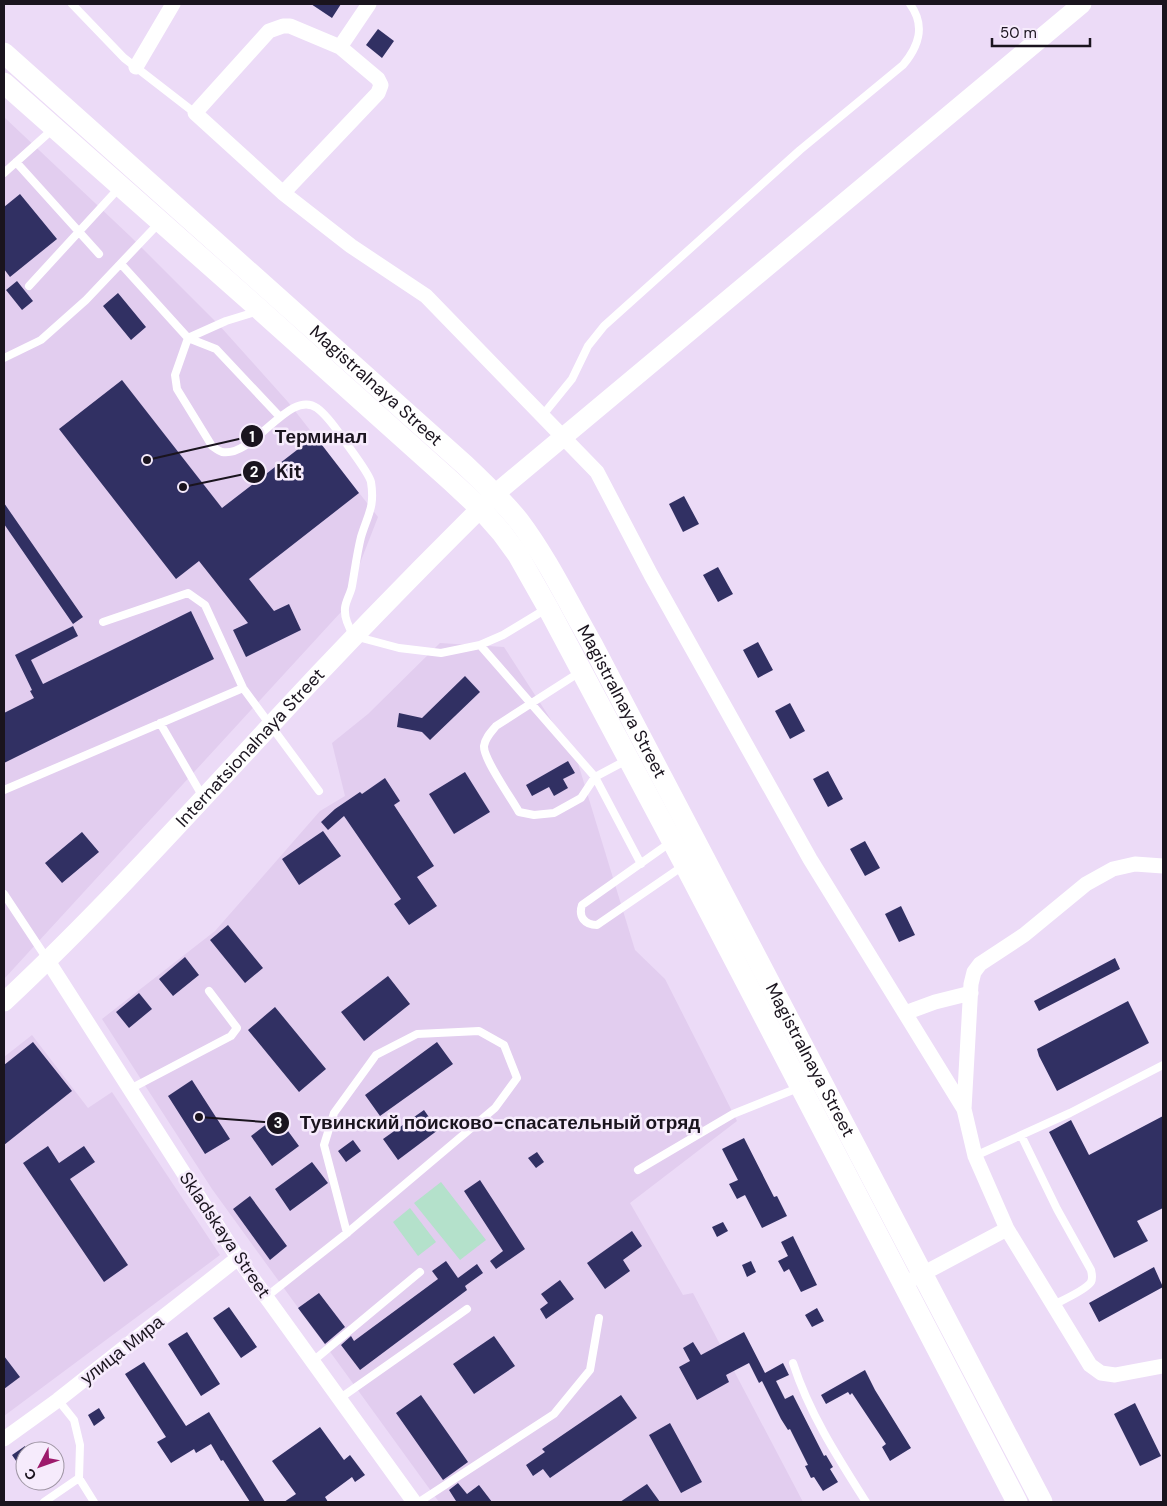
<svg xmlns="http://www.w3.org/2000/svg" width="1167" height="1506" viewBox="0 0 1167 1506" font-family="'DM Sans',sans-serif">
<style>
.built{fill:#e2cdef}
.green{fill:#b4e1cb}
.building{fill:#313063}
.lines{fill:none;stroke-linecap:round;stroke-linejoin:round}
.service{stroke:#fff;stroke-width:8}
.minor{stroke:#fff;stroke-width:15}
.tertiary{stroke:#fff;stroke-width:19}
.secondary{stroke:#fff;stroke-width:21}
.labels{text-anchor:middle;dominant-baseline:central;stroke-width:5;stroke-linejoin:round;paint-order:stroke}
.street-label{font-size:18px;fill:#1a141e;stroke:#f6ebfc}
.leader{fill:none;stroke:#1a141e;stroke-width:2}
.callout-dot{fill:#1a141e;stroke:#f6ebfc;stroke-width:2}
.mark-label{font-size:15px;text-anchor:middle;font-weight:bold;fill:#fff}
.callout-label{font-size:19px;text-anchor:middle;font-weight:bold;fill:#1a141e;stroke:#f6ebfc;stroke-width:5;stroke-linejoin:round;paint-order:stroke}
</style>
<rect width="100%" height="100%" fill="#ecdbf7"/>
<path class="built" d="M4,117l127,120 88,88 69,77 90,115 -37,95 -337,367z
M440,643l64,4 73,113 58,190 30,29 72,142 -107,82 53,92 10,-2 110,209h-364l-227,-313 -110,-170 113,-88 105,-120 25,-15 -13,-53 36,-29z
M32,1035l56,73 24,-16 108,163 -216,161v-359z"/>
<path class="green" d="M441,1182l45,58 -26,20 -46,-57z
M410,1208l26,34 -18,14 -25,-34z"/>
<path class="building" d="M311,4h30l-9,14z
M378,29l16,12 -12,17 -16,-13z
M20,194l37,45 -47,38 -6,-8v-62z
M17,281l16,20 -11,9 -16,-20z
M118,293l28,34 -15,13 -28,-34z
M122,380l100,128 93,-72 44,57 -110,86 25,32 15,-7 12,26 -55,27 -13,-27 15,-7 -49,-62 -23,18 -117,-150z
M684,496l15,28 -16,8 -14,-28z
M4,503l79,114 -10,7 -69,-100z
M718,567l15,27 -15,8 -15,-27z
M191,611l23,48 -210,104v-50l30,-15 -4,-7 2,-1 -17,-35 58,-29 5,10 -47,24 12,24z
M758,642l15,28 -15,8 -15,-28z
M465,676l15,16 -50,48 -8,-8 -25,-5 2,-14 23,5z
M790,703l15,28 -15,8 -15,-28z
M568,761l7,12 -12,6 5,9 -14,8 -5,-9 -17,9 -6,-11z
M828,771l15,28 -15,8 -15,-28z
M465,772l25,40 -36,22 -25,-40z
M385,778l15,23 -6,4 40,61 -17,11 20,29 -28,19 -15,-21 7,-5 -57,-83 -16,14 -7,-8 14,-13 25,-17 2,2z
M323,831l18,25 -42,29 -17,-26z
M82,832l17,20 -37,31 -17,-20z
M865,841l15,27 -15,8 -15,-27z
M901,906l14,29 -16,7 -14,-28z
M228,925l35,43 -18,15 -35,-43z
M185,957l14,18 -26,21 -14,-17z
M1115,958l5,11 -81,42 -5,-10z
M388,976l22,28 -46,37 -23,-29z
M139,993l13,16 -23,19 -13,-16z
M1128,1001l21,42 -92,48 -18,-35 -2,-7z
M275,1007l51,62 -27,23 -51,-62z
M33,1042l39,49 -68,54v-80z
M437,1042l16,22 -73,52 -15,-21z
M192,1080l38,59 -25,15 -37,-58z
M424,1110l14,20 -40,30 -15,-21z
M277,1116l22,30 -27,20 -21,-30z
M1163,1116v92l-26,13 11,20 -34,17 -65,-126 22,-12 18,35z
M744,1138l30,59 3,-1 10,20 -25,12 -17,-33 -8,4 -8,-15 9,-4 -16,-31z
M353,1140l8,11 -15,11 -8,-11z
M48,1146l11,17 25,-17 11,16 -25,17 58,86 -24,17 -81,-119z
M537,1152l7,10 -8,6 -8,-10z
M312,1162l16,21 -38,28 -15,-22z
M480,1180l45,69 -29,20 -6,-8 13,-10 -39,-60z
M250,1196l37,50 -17,14 -37,-51z
M723,1222l5,9 -11,6 -5,-10z
M632,1231l10,15 -19,14 7,11 -25,18 -18,-26z
M793,1236l24,49 -16,7 -12,-23 -5,3 -6,-11 10,-5 -7,-14z
M446,1261l12,17 19,-14 6,9 -18,13 2,4 -107,80 -19,-25 10,-9 3,5 84,-62 -6,-8z
M751,1261l5,11 -9,5 -5,-12z
M1154,1267l9,20 -64,35 -10,-19z
M560,1280l14,19 -28,20 -6,-10 8,-6 -7,-9z
M319,1293l26,34 -20,17 -27,-36z
M229,1307l28,40 -16,11 -28,-40z
M817,1308l7,13 -12,6 -7,-12z
M187,1332l33,52 -19,12 -33,-52z
M744,1332l21,41 18,-10 6,12 -13,6 9,18 8,-4 31,61 2,-1 7,12 -3,2 8,13 -15,9 -9,-14 -3,1 -6,-12 3,-1 -18,-36 -2,1 -7,-11 -19,-38 -3,2 -10,-20 -23,12 3,7 -32,18 -18,-33 11,-6 -7,-13 10,-6 8,13z
M494,1336l21,30 -41,28 -21,-30z
M4,1356l16,21 -16,12z
M144,1362l42,64 23,-14 56,90h-15l-27,-42 -2,1 -10,-17 -15,9 -2,-4 -23,14 -14,-21 9,-5 -41,-63z
M865,1370l10,20 36,58 -21,13 -8,-14 4,-3 -34,-51 -2,2 -2,-3 -22,12 -5,-9z
M421,1395l47,67 -25,18 -47,-67z
M621,1395l16,23 -87,60 -7,-9 -10,7 -7,-11 19,-13 -3,-3z
M1135,1403l26,53 -21,10 -26,-52z
M99,1408l6,10 -11,8 -6,-11z
M670,1423l32,59 -21,11 -32,-58z
M320,1427l24,33 6,-5 15,20 -10,7 -3,-5 -27,20 3,5h-44l12,-8 -24,-33z
M25,1446v28l-13,-19z
M458,1483l9,11 12,-9 13,17h-37l1,-1 -7,-11z
M647,1484l13,18h-40z"/>
<g class="lines">
<path class="service" d="M72,4l52,54 71,55
M16,162l83,92
M4,173l49,-44
M121,264l67,74 28,11 64,68
M29,286l90,-98
M256,310l-4,3 -26,8 -38,17 -13,37 2,14 35,57c3,2 7,5 10,6 32,6 67,-64 95,-44 11,8 20,22 27,32 6,9 25,33 27,42 4,25 -3,32 -10,55 -4,16 -6,32 -9,49 -1,7 -6,14 -7,22 -1,10 4,20 9,28l45,12 42,5 39,-8 23,-10 43,-26
M4,358l37,-18 45,-40 74,-78
M542,416l30,-37 16,-33 16,-20 196,-176 103,-85c16,-19 23,-39 7,-61
M103,622l85,-29 17,12 38,83 76,103
M480,645l115,132 46,87
M580,672l-84,54c-5,6 -11,12 -12,20 -1,13 28,53 35,66l15,3 20,-2 27,-15 14,-21 32,-17
M160,723l43,74
M4,790l239,-102
M671,842l-89,63c-4,12 3,20 15,20l86,-59
M4,894l43,65
M130,1089l101,-53 6,-8 -28,-37
M1021,1135l36,74 34,61c1,4 2,8 0,12 -5,8 -28,18 -38,23
M975,1156l95,-43 93,-48
M638,1170l95,-56 65,-26
M266,1297l81,-64 148,-125 22,-30 -13,-33 -25,-14 -62,3 -41,21 -42,58 -10,32 23,88
M313,1361l107,-89
M793,1363c16,50 45,95 73,139
M339,1399l128,-90
M58,1400l16,20 6,25 -1,33 15,24
M44,1502l35,-24
M419,1502l135,-88 36,-44 9,-52"/>
<path class="minor" d="M340,47l29,-43
M136,67l37,-63
M283,193l95,-100 3,-8 -3,-6 -38,-32 -50,-21h-7l-14,5 -74,82 88,80 68,53 75,50 171,176 54,103 159,284 154,250 11,47 32,73 83,136 11,8 14,2 48,-9
M48,961l190,297 176,244
M905,1013l30,-11 36,-9
M964,1109l7,-125 3,-12 6,-8 44,-29 62,-51 27,-15 22,-5 28,2
M913,1279l94,-50
M4,1439l54,-39 180,-142"/>
<path class="tertiary" id="s1" d="M4,1002c94,-88 180,-183 267,-277 73,-79 148,-156 224,-231l587,-490"/>
<g class="secondary">
<path id="s2" d="M4,53l461,412c19,18 38,36 54,56 28,37 50,83 73,123l450,858"/>
<path d="M4,83l254,225 193,173 29,27 22,25 16,22 30,53 137,257 332,637"/>
</g>
</g>
<g class="labels">
<g class="street-label">
<text stroke="none"><textPath href="#s2" startOffset="499">Magistralnaya Street</textPath></text>
<text stroke="none"><textPath href="#s2" startOffset="904">Magistralnaya Street</textPath></text>
<text stroke="none"><textPath href="#s1" startOffset="354">Internatsionalnaya Street</textPath></text>
<text stroke="none"><textPath href="#s2" startOffset="1309">Magistralnaya Street</textPath></text>
<text transform="translate(225 1235) rotate(56)">Skladskaya Street</text>
<text transform="translate(122 1350) rotate(-38)">улица Мира</text>
</g>
</g>
<path class="leader" d="M147 460L252 436M183 487L254 472M199 1117L278 1123"/>
<g class="callout-dot">
<circle cx="147" cy="460" r="5"/>
<circle cx="183" cy="487" r="5"/>
<circle cx="199" cy="1117" r="5"/>
<circle cx="252" cy="436" r="12"/>
<circle cx="254" cy="472" r="12"/>
<circle cx="278" cy="1123" r="12"/>
</g>
<g class="mark-label">
<text x="252" y="442">1</text>
<text x="254" y="477">2</text>
<text x="278" y="1128">3</text>
</g>
<g class="callout-label">
<text x="321" y="443">Терминал</text>
<text x="289" y="478">Kit</text>
<text x="500" y="1129">Тувинский поисково-спасательный отряд</text>
</g>
<rect width="1167" height="1506" fill="none" stroke="#1a141e" stroke-width="10"/>
<g transform="translate(40 1466) rotate(229)"><circle r="24" fill="#f6ebfc" stroke="#9e95a3"/>
<path d="M0-4L9 19L0 12L-9 19Z" fill="#9d1a6c"/>
<text y="-8" font-size="14" font-weight="bold" text-anchor="middle" fill="#1a141e">С</text>
</g>
<path d="M992 38v8h98v-8" fill="none" stroke="#1a141e" stroke-width="2.5"/>
<text x="1000" y="38" font-size="15" fill="#1a141e" stroke="#f6ebfc" stroke-width="4" paint-order="stroke">50 m</text>
</svg>
